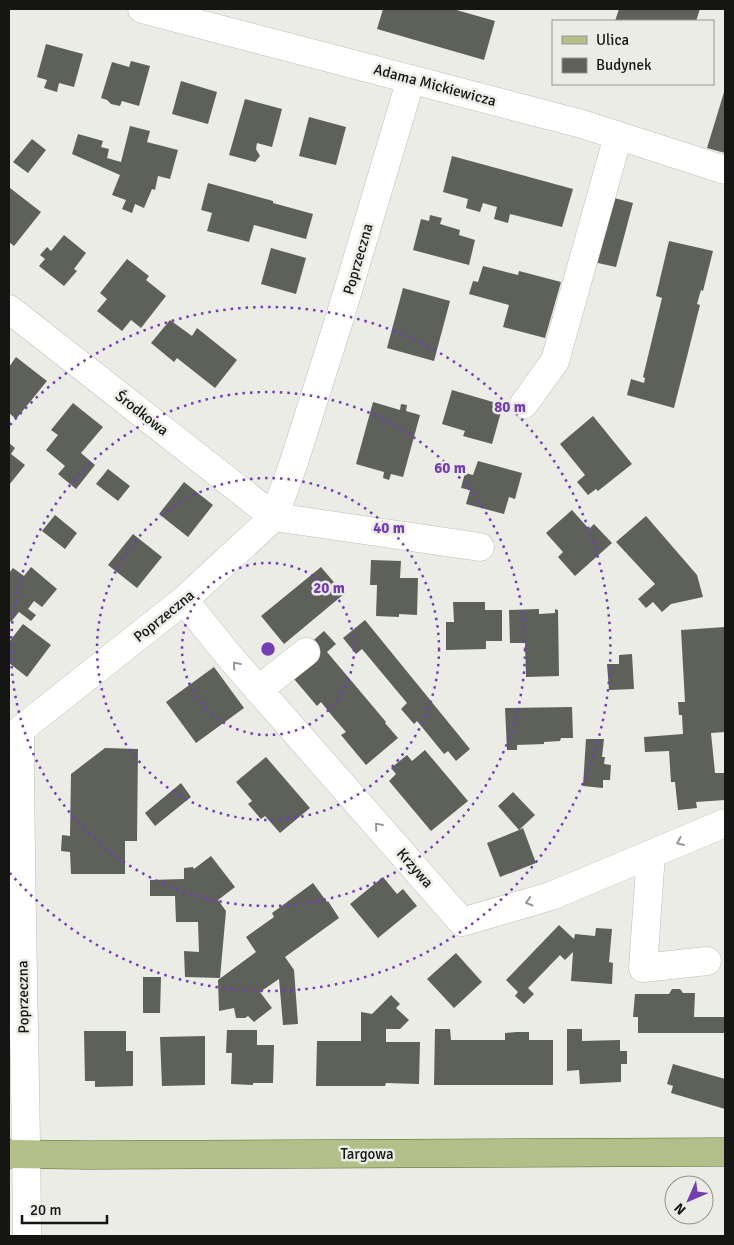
<svg xmlns="http://www.w3.org/2000/svg" width="734" height="1245" viewBox="0 0 734 1245" font-family="Signika,sans-serif">
<style>
.building{fill:#5e605a}
.lines{fill:none;stroke-linecap:round;stroke-linejoin:round}
.minor-casing{stroke:#bdc0b8;stroke-width:29}
.major-casing{stroke:#5a692b;stroke-width:29}
.minor{stroke:#fff;stroke-width:28}
.major{stroke:#b2bf88;stroke-width:28}
.oneway{stroke:#969695}
.ring{fill:none;stroke:#743db4;stroke-width:2.5;stroke-dasharray:2.5 5}
.labels{text-anchor:middle;dominant-baseline:central;stroke-width:5;stroke-linejoin:round;paint-order:stroke}
.street-label{font-size:15px;fill:#151613;stroke:#eaece5}
.centre{fill:#743db4;stroke:#eaece5;stroke-width:2.5}
.ring-label{font-size:15px;text-anchor:middle;font-weight:bold;fill:#743db4;stroke:#eaece5;stroke-width:5;stroke-linejoin:round;paint-order:stroke}
</style>
<rect width="100%" height="100%" fill="#eaece5"/>
<path class="building" d="M383,9h70l42,12 -11,39 -107,-31z
M619,9h81l-4,12h-81z
M46,44l37,10 -9,33 -15,-4 -2,9 -13,-4 3,-8 -10,-3z
M131,61l19,5 -11,40 -17,-5 -2,5 -9,-2 -4,-4 -6,-2 11,-36 17,5z
M181,81l36,11 -9,32 -36,-10z
M725,89v64l-18,-5z
M245,99l37,10 -10,38 -15,-4 -1,6 4,7 -5,6 -26,-7z
M309,117l37,10 -10,38 -37,-9z
M130,126l20,5 -3,11 31,8 -8,29 -12,-3 -3,14 -3,-1 -8,19 -9,-4 -3,9 -10,-4 4,-9 -14,-5 8,-20 -48,-21 6,-20 25,7 -2,6 8,2 -2,9 14,4z
M32,139l14,11 -18,23 -15,-11z
M452,156l121,33 -11,38 -52,-13 -2,9 -14,-4 3,-12 -14,-4 -3,9 -14,-4 2,-9 -25,-7z
M208,183l65,18v2l40,11 -7,25 -52,-14 -5,17 -42,-11 5,-18 -11,-3z
M10,188l31,24 -27,34 -5,-4v-53z
M607,196l26,7 -17,64 -27,-6z
M430,215l12,3 -2,6 20,6 -1,5 16,5 -6,25 -56,-15 8,-31 8,2z
M64,235l22,18 -12,16 3,2 -13,15 -25,-20 6,-7 -5,-4 7,-8 4,4z
M669,241l44,10 -10,40 -2,-1 -4,14 3,1 -26,103 -47,-13 4,-16 13,4 1,-5 -2,-1 19,-79 -6,-2z
M271,248l35,10 -10,36 -35,-10z
M127,259l22,17 -3,4 20,16 -25,32 -10,-8 -9,11 -25,-20 10,-12 -7,-6z
M483,266l35,9 1,-4 42,11 -16,56 -42,-11 6,-22 -40,-11 4,-13 5,1z
M403,288l47,13 -16,60 -47,-13z
M170,320l22,16 5,-8 40,32 -22,28 -38,-30 -3,4 -23,-19z
M16,357l31,24 -31,38 -7,-6v-46z
M452,390l51,15 -11,39 -29,-8 2,-5 -23,-7z
M373,402l27,8 1,-6 6,1 -1,6 14,4 -17,62 -12,-3 -2,6 -6,-2 1,-6 -28,-8z
M73,403l30,24 -22,26 14,12 -19,24 -18,-15 7,-8 -19,-16 12,-15 -7,-5z
M593,416l39,48 -34,27 -2,-2 -8,6 -11,-13 8,-7 -25,-31z
M9,443l6,5 -4,6 14,11 -16,20z
M478,461l44,12 -7,26 -6,-2 -5,17 -38,-10 4,-14 -9,-2 4,-15 8,2z
M108,469l22,17 -12,15 -22,-17z
M184,482l29,23 -25,32 -29,-23z
M572,510l17,19 5,-5 18,19 -37,33 -17,-19 5,-5 -17,-19z
M55,515l22,18 -12,16 -23,-18z
M646,516l51,59 6,22 -32,7 -9,8 -9,-10 -7,6 -8,-9 17,-15 -39,-42z
M133,534l29,23 -25,31 -29,-23z
M371,560l30,1 -1,17h18l-1,37 -18,-1v3l-23,-1 1,-31h-7z
M31,567l26,22 -15,18 -8,-6 -6,8 8,6 -5,6 -12,-9 -8,10 -2,-2v-47l4,-5 11,8z
M321,567l23,27 -60,50 -23,-28z
M453,602h32v8h17v31h-16v8l-40,1v-28h8z
M539,609v5l16,-1v-4l3,1 1,66 -33,1 -1,-34h-15l-1,-33z
M365,620l105,129 -14,12 -8,-10 -4,3 -27,-33 -3,3 -13,-15 6,-6 -45,-54 -6,5 -13,-16z
M23,624l28,21 -24,32 -18,-14v-21z
M725,627v105l-14,1 4,40h10v27l-29,2 1,6 -19,2 -3,-28h-4l-2,-31 -24,1 -1,-15 39,-3 -1,-19h-3l-1,-13h7l-4,-72z
M324,631l12,13 -9,8 59,70 -1,1 13,15 -32,27 -25,-30 5,-3 -13,-15 -12,-15 -4,4 -23,-27 24,-19 -11,-14z
M632,654l2,35 -25,1 -2,-26h12v-9z
M214,667l30,41 -48,35 -30,-41z
M572,707l1,31h-12l-1,3 -16,1v2l-27,1v5h-10l-2,-42z
M586,739h18l-2,18h3l-1,7 7,1 -1,15h-7v8l-20,-2z
M105,748l33,1 -1,92h-12v33h-54l-1,-22 -9,-1 1,-16 8,1 1,-62z
M425,750l43,51 -37,30 -42,-50 7,-7 -5,-6 16,-13 5,6z
M266,757l44,51 -30,25 -15,-17 -4,3 -13,-15 4,-3 -16,-19z
M181,783l10,14 -36,29 -10,-13z
M513,792l22,23 -16,15 4,-2 13,35 -36,14 -13,-34 32,-13 -21,-24z
M211,856l24,31 -17,13 8,11 -6,67 -35,-1 -1,-26 15,1 -1,-30h-22l-1,-26h-25v-16l34,-1v-11l9,-1 1,2z
M383,877l14,17 6,-5 14,17 -39,32 -28,-34z
M313,883l14,19 1,-1 11,17 -54,39 9,13 4,54 -15,1 -4,-46 -19,13 12,16 -18,14 -6,-6 -3,2h-9l-2,-10 -15,3 -1,-31 38,-28 -10,-15 28,-20 -2,-4z
M559,925l15,14 1,-5 20,2 1,-8 16,1 -3,33 4,1 -1,21 -41,-3 2,-29 -8,8 -5,-5 -32,33 6,6 -10,10 -9,-8 3,-4 -12,-12z
M456,953l26,29 -28,26 -27,-29z
M143,977h18l-1,36h-17z
M672,989h8l3,4h12l-1,24h31v16h-87v-16h-5l2,-23h34z
M391,995l9,9 -4,4 13,12 -9,9h-14v13h34l-1,42 -33,-1 -1,3h-69l1,-45h44v-29l11,2z
M435,1029h15l1,11h54v-7l12,-1h12v8h24v45h-119z
M567,1029h15v12l38,-1v11h7v13h-6v18l-41,2 -1,-14 -12,1z
M227,1030h30v15h17l-1,38h-20v2l-22,-1 1,-31h-6z
M84,1031h42v20h7v35l-38,1v-6h-10z
M205,1036v49l-43,1 -2,-49z
M673,1064l52,15v30l-54,-16 2,-7 -6,-2z"/>
<g class="lines">
<g class="minor-casing">
<path id="minor" d="M142,9l440,115 143,46
M9,309l265,208 206,30
M524,404l31,-43 63,-225
M184,600l45,56 233,266 89,-26 174,-73
M258,690l48,-38
M651,854l-8,114 64,-7
M27,1236c-1,-168 -7,-337 -7,-506l164,-130 90,-83 20,-55 46,-145 71,-238"/>
</g>
<g class="major-casing">
<path id="major" d="M9,1154l79,1 637,-3"/>
</g>
<use href="#minor" class="minor"/>
<use href="#major" class="major"/>
</g>
<defs><path id="oneway-chevron" d="M-2-3.5L2.5 0L-2 3.5" fill="none" stroke-width="1.6" stroke-linecap="round" stroke-linejoin="round" transform="scale(1.25)"/></defs>
<g class="oneway">
<use href="#oneway-chevron" transform="translate(236 665) rotate(-131)"/>
<use href="#oneway-chevron" transform="translate(378 826) rotate(-131)"/>
<use href="#oneway-chevron" transform="translate(680 842) rotate(157)"/>
<use href="#oneway-chevron" transform="translate(529 902) rotate(163)"/>
</g>
<g class="ring">
<circle cx="268" cy="649" r="86"/>
<circle cx="268" cy="649" r="171"/>
<circle cx="268" cy="649" r="257"/>
<path d="M10 425A342 342 0 1 1 10 873"/>
</g>
<g class="labels">
<g class="street-label">
<text transform="translate(435 85) rotate(15)">Adama Mickiewicza</text>
<text transform="translate(358 259) rotate(-74)">Poprzeczna</text>
<text transform="translate(142 413) rotate(38)">Środkowa</text>
<text transform="translate(164 616) rotate(-39)">Poprzeczna</text>
<text transform="translate(415 868) rotate(49)">Krzywa</text>
<text transform="translate(23 997) rotate(-91)">Poprzeczna</text>
<text x="367" y="1154">Targowa</text>
</g>
</g>
<circle cx="268" cy="649" r="8" class="centre"/>
<g class="ring-label">
<text x="510" y="412">80 m</text>
<text x="450" y="473">60 m</text>
<text x="389" y="533">40 m</text>
<text x="329" y="593">20 m</text>
</g>
<rect width="734" height="1245" fill="none" stroke="#151613" stroke-width="20"/>
<rect x="552" y="20" width="162" height="65" fill="#eaece5" stroke="#959691"/>
<rect x="562" y="36" width="25" height="8" fill="#b2bf88" stroke="#959691"/>
<text x="596" y="45" font-size="15" fill="#151613">Ulica</text>
<rect x="562" y="58" width="25" height="15" fill="#5e605a" stroke="#959691"/>
<text x="596" y="70" font-size="15" fill="#151613">Budynek</text>
<g transform="translate(689 1200) rotate(225)"><circle r="24" fill="#eaece5" stroke="#959691"/>
<path d="M0-4L9 19L0 12L-9 19Z" fill="#743db4"/>
<text y="-8" font-size="14" font-weight="bold" text-anchor="middle" fill="#151613">N</text>
</g>
<path d="M22 1215v8h85v-8" fill="none" stroke="#151613" stroke-width="2.5"/>
<text x="30" y="1215" font-size="15" fill="#151613" stroke="#eaece5" stroke-width="4" paint-order="stroke">20 m</text>
</svg>
